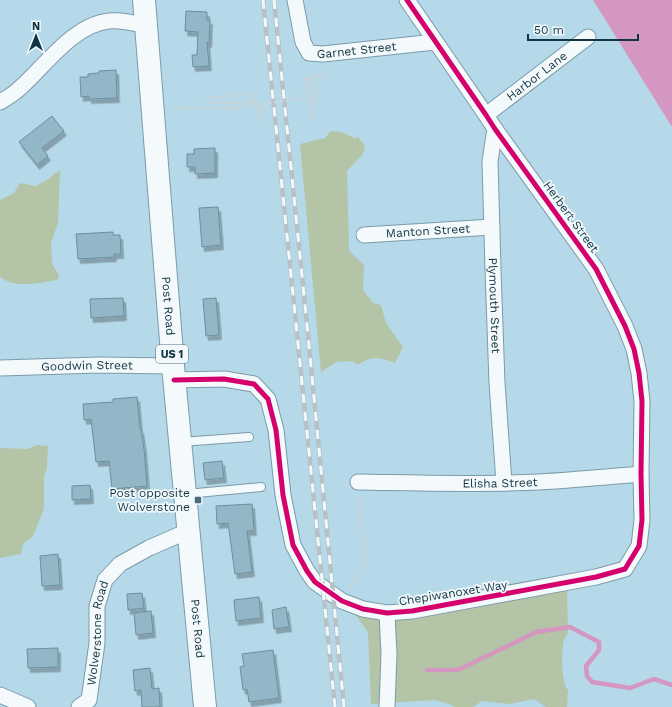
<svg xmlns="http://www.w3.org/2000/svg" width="672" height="707" viewBox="0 0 672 707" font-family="'Work Sans',sans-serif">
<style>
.green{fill:#b4c4a6}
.water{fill:#d497c2}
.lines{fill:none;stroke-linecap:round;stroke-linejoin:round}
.stream{stroke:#d497c2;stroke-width:4.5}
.building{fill:#93b7c6;stroke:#6b8f9d;filter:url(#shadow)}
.lane-casing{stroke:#7a9ba9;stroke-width:10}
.street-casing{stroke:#7a9ba9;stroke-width:17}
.primary-casing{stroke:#7a9ba9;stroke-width:24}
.path{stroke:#cad5da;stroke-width:2.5;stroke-dasharray:4 2;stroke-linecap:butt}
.lane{stroke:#f4f9fc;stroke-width:8}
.street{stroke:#f4f9fc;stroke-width:15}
.primary{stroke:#f4f9fc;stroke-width:22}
.rail-casing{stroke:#b7c1c6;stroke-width:4.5}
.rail{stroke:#f1f9fc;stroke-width:3;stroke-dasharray:9;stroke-linecap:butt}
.path-bridge{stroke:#cad5da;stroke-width:2.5;stroke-dasharray:4 2;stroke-linecap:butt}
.cycleway-casing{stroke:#f1f9fc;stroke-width:8}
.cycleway{stroke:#d6006c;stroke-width:5}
.poi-dot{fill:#4a6e7c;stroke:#f1f9fc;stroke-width:1.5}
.labels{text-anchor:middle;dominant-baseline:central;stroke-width:3.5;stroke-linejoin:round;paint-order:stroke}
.shield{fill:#f1f9fc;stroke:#546f7a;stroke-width:1}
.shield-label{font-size:11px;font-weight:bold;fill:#103442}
.street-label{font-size:12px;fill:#103442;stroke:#f1f9fc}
.poi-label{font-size:12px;fill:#103442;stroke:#f1f9fc;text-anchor:end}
</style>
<defs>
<filter id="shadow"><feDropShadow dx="2.5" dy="4.5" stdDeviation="0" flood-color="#0004"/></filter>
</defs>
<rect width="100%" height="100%" fill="#b6d9e9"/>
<g class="green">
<path d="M331 131 342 132 354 138 358 137 365 146 363 154 347 171 349 251 364 265 363 290 373 303 381 305 386 323 403 347 395 363C380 357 371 356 358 365L352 361 336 362 321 372 300 144 325 138Z"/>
<path d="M60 170 58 223 51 243 52 264 59 275 57 280C39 283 16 289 0 277V200L14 193 20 183 36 186 48 179Z"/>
<path d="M37 445 48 446 47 469 44 475V509L33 536 23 544 21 554 0 558V448L27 449Z"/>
<path d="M567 586 568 633 563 642 562 659 563 675 566 688 568 690 567 707H546L534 699 510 704 482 701 473 707H454L452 705 435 700 371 704 368 632 350 607 372 614Z"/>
</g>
<path class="water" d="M593 0H672V127Z"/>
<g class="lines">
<path class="stream" d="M427 670H458L536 632 570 627 599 642V650L586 666 587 676 592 682 630 688 654 679 672 685"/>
</g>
<g class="building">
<path d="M186 11 207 12V20H210L209 43 207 42 209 66 193 67 192 55H197L198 32 185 31Z"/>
<path d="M116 70 117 98 89 99V96L81 97 80 77H88V74L99 73V71Z"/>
<path d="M52 116 64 131 42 148 48 156 37 165 19 142Z"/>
<path d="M215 148V173L195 174V167H187V154H194V149Z"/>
<path d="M218 207 221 245 202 247 199 208Z"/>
<path d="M113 232V235H120L121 254H114V257L78 259 76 234Z"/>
<path d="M123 298 124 316 91 318 90 299Z"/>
<path d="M216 298 219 335 206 336 203 299Z"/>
<path d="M137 397 140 429H141L144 449 147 486 112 489 109 461 96 462 91 419 84 420 83 404 113 402V399Z"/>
<path d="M222 461 224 478 205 480 203 463Z"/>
<path d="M90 485 91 499 72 500V486Z"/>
<path d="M252 504 254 531H247L252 572 235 574 228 523 217 524 216 506Z"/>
<path d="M58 554 60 585 42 586 40 556Z"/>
<path d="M142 593 144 608 128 610 127 594Z"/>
<path d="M259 597 261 618 236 621 234 600Z"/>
<path d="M286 607 289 627 274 629 272 610Z"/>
<path d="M151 611 153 633 136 635 134 613Z"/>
<path d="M58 648V667L28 668 27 649Z"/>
<path d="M273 650 279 698 249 702 247 689 243 690 240 667 244 666 242 654Z"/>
<path d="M150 668 152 689 159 688 160 707H142L141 690 135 691 133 670Z"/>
</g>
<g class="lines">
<g class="lane-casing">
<g id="lane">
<path d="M181 442 249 437"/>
<path d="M186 494 261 487"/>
</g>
</g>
<g class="street-casing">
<g id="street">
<path id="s1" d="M295 0 303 42 309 53 323 54 435 42"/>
<path d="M0 102C7 98 14 94 20 88 45 66 74 24 109 21 122 20 134 23 146 26"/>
<path id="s2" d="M486 115 588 37"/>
<path id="s3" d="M495 129 490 161 493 270 497 383 504 483"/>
<path id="s4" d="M364 235 492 227"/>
<path id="s5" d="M0 368 99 365 173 366"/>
<path d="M174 380 224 379 254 384 268 399 276 430 283 495 293 545 307 571 315 582 342 601 363 609 387 613 412 611 596 577 625 569 639 546 642 520 641 474 642 401 639 373 634 349 625 326 596 269 495 129 486 115 407 0"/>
<path id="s6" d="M358 482C418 483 478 485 538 482 572 480 606 477 641 474"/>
<path d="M387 613 389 654 387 707"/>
<path d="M0 695 28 707"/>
<path id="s7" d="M79 707 89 700 97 643V606L105 580 120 564 149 548 188 531"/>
</g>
</g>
<g class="primary-casing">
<g id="primary">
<path id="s8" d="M144 0 173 366 205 707"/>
</g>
</g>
<g class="path">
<path d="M304 98 305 78H309L311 119H316L314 76H323V68"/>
<path d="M256 102H257V117L260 121 263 117 262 104"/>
<path d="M170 108 253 107 254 94 209 98 207 101 209 103 253 102"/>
<path d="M349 588 367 559 361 522 359 497"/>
</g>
<use href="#lane" class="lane"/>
<use href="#street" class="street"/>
<use href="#primary" class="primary"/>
<g class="rail-casing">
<g id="rail">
<path d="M263 0 335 707"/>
<path d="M274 0 307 325 344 707"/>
</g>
</g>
<use href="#rail" class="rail"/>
<g class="path-bridge">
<path d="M253 102H256"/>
<path d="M262 104 304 98"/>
</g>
<g class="cycleway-casing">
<path id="cycleway" d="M174 380 224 379 254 384 268 399 276 430 283 495 293 545 307 571 315 582 342 601 363 609 387 613 412 611 596 577 625 569 639 546 642 520 641 474 642 401 639 373 634 349 625 326 596 269 495 129 486 115 407 0"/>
</g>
<use href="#cycleway" class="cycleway"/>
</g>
<rect class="poi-dot" x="194" y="496" width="8" height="8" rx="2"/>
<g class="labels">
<rect class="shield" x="156" y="345" width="32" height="18" rx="3"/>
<g class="shield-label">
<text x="172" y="354">US 1</text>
</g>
<g class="street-label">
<text stroke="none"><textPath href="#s1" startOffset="103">Garnet Street</textPath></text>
<text stroke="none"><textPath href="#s2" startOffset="64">Harbor Lane</textPath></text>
<text transform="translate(571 217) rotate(54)">Herbert Street</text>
<text stroke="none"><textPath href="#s4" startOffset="64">Manton Street</textPath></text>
<text stroke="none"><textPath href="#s8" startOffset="307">Post Road</textPath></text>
<text stroke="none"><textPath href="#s3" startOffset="177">Plymouth Street</textPath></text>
<text stroke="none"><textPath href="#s5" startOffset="87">Goodwin Street</textPath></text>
<text stroke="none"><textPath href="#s6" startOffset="142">Elisha Street</textPath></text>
<text transform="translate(453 593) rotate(-9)">Chepiwanoxet Way</text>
<text stroke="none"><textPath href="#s8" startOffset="631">Post Road</textPath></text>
<text stroke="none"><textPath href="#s7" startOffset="80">Wolverstone Road</textPath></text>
</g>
<g class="poi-label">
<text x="190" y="493">Post opposite<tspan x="190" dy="14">Wolverstone</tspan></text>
</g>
</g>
<g transform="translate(36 36)" stroke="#f1f9fc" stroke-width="3" paint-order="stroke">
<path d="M0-3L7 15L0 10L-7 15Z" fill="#103442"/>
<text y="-6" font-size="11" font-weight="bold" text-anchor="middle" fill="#103442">N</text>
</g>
<path d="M528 34v6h110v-6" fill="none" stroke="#103442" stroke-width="2"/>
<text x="534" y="34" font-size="12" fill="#103442" stroke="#f1f9fc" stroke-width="3" paint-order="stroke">50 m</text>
</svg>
